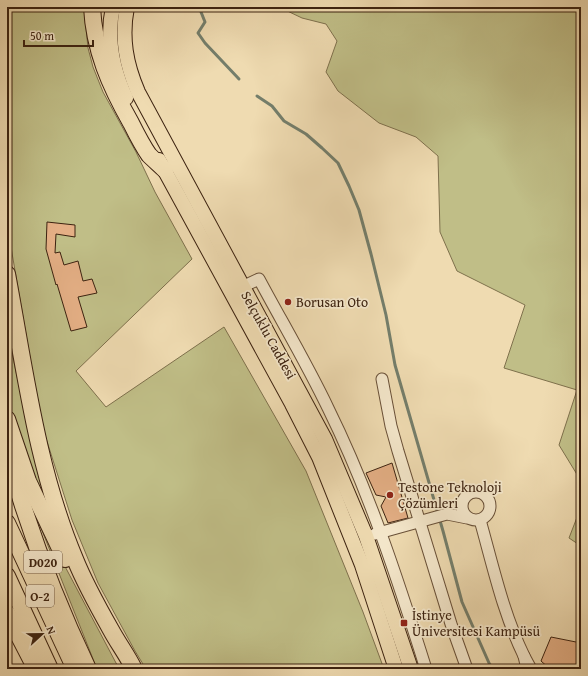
<svg xmlns="http://www.w3.org/2000/svg" width="588" height="676" viewBox="0 0 588 676" font-family="'Gentium Book Plus',serif">
<style>
.green{fill:#c0be87;stroke:#7e704c}
.lines{fill:none;stroke-linecap:round;stroke-linejoin:round}
.stream{stroke:#747e6b;stroke-width:3}
.building{fill:#e4af85;stroke:#3c2210}
.minor-casing{stroke:#695038;stroke-width:13}
.major-casing{stroke:#3c2210;stroke-width:16}
.highway-casing{stroke:#3c2210;stroke-width:18}
.minor{stroke:#f5e8cc;stroke-width:11}
.major{stroke:#efdbb1;stroke-width:14}
.highway{stroke:#efdbb1;stroke-width:16}
.poi-dot{fill:#8f2418;stroke:#f5e8cc;stroke-width:1.5}
.labels{text-anchor:middle;dominant-baseline:central;stroke-width:3.5;stroke-linejoin:round;paint-order:stroke}
.shield{fill:#f5e8cc;stroke:#745d48;stroke-width:1}
.shield-label{font-size:13px;font-weight:bold;fill:#3c2210}
.poi-label{font-size:14px;fill:#3c2210;stroke:#f5e8cc;text-anchor:start}
.street-label{font-size:14px;fill:#3c2210;stroke:#f5e8cc}
</style>
<rect width="100%" height="100%" fill="#efdbb1"/>
<filter id="stains"><feTurbulence type="fractalNoise" baseFrequency=".005" numOctaves="4"/><feColorMatrix values="0 0 0 0 .2 0 0 0 0 .09 0 0 0 0 .02 0 0 0 .5 -.17"/></filter>
<radialGradient id="worn" r=".72"><stop offset=".6" stop-color="#630" stop-opacity="0"/><stop offset="1" stop-color="#630" stop-opacity=".3"/></radialGradient>
<g class="green">
<path d="M7 7H84L88 48 93 67 103 92 136 152 155 192 192 259 76 371 106 407 224 327 306 471 363 612 384 669H146L135 651 98 583 72 520 44 432 33 375 7 224Z"/>
<path d="M279 7H581V481L559 445 577 390 504 368 525 305 457 271 440 232 438 156 416 137 379 123 338 91 326 72 337 41 326 24 302 18Z"/>
<path d="M7 330 37 469 48 504 44 505 12 421 7 404Z"/>
<path d="M581 507V546L569 538Z"/>
<path d="M41 521 116 663 120 669H97L39 523Z"/>
</g>
<g class="lines">
<g class="stream">
<path d="M199 7 205 22 198 33 205 43 239 79"/>
<path d="M257 96 272 106 284 121 306 134 322 148 338 163 349 186 359 210 371 254 386 315 395 365 443 531 462 602 489 663 493 669"/>
</g>
</g>
<g class="building">
<path d="M47 222 75 225V237L56 234 55 253 60 252 64 265 78 261 83 281 92 279 97 293 78 297 87 327 71 331 57 284 56 285 46 249Z"/>
<path d="M392 463 408 518 388 523 381 506 386 497 376 495 366 473Z"/>
<path d="M551 637 581 643V669H550L541 661Z"/>
</g>
<g class="lines">
<g class="minor-casing">
<g id="minor">
<path d="M242 287 259 279C282 322 307 364 328 408 369 491 398 580 426 669"/>
<path d="M382 379 391 426 398 451 451 624 467 669"/>
<circle cx="476" cy="506" r="14"/>
<path d="M480 520C493 566 503 613 524 656"/>
<path d="M375 534 447 514 467 518"/>
<path d="M527 669 524 656 531 669"/>
</g>
</g>
<g class="major-casing">
<g id="major">
<path d="M113 7C106 38 113 70 126 98"/>
<path d="M127 7C121 38 126 64 138 92L325 439 366 536 411 669"/>
<path d="M159 160 292 404 319 457 362 565 396 669"/>
</g>
</g>
<g class="highway-casing">
<g id="highway">
<path d="M92 7C94 50 110 86 131 123 136 133 142 145 149 155 154 160 160 165 165 170"/>
<path d="M7 274C25 370 37 469 75 559 85 584 98 607 111 630 118 643 127 655 134 669"/>
<path d="M7 419 28 481 65 559"/>
<path d="M7 452C27 526 55 599 88 669"/>
<path d="M7 523 75 669"/>
<path d="M7 576 50 669"/>
<path d="M7 613 36 669"/>
</g>
</g>
<use href="#minor" class="minor"/>
<use href="#major" class="major"/>
<use href="#highway" class="highway"/>
</g>
<g class="poi-dot">
<circle cx="288" cy="302" r="4"/>
<circle cx="390" cy="495" r="4"/>
<rect x="400" y="619" width="8" height="8" rx="2"/>
</g>
<g class="labels">
<g class="shield">
<rect x="24" y="551" width="38" height="22" rx="3"/>
<rect x="26" y="585" width="28" height="22" rx="3"/>
</g>
<g class="shield-label">
<text x="43" y="562">D020</text>
<text x="40" y="596">O-2</text>
</g>
<g class="poi-label">
<text x="296" y="302">Borusan Oto</text>
<text x="398" y="487">Testone Teknoloji<tspan x="398" dy="16">Çözümleri</tspan></text>
<text x="412" y="615">İstinye<tspan x="412" dy="16">Üniversitesi Kampüsü</tspan></text>
</g>
<g class="street-label">
<text transform="translate(269 335) rotate(61)">Selçuklu Caddesi</text>
</g>
</g>
<rect width="588" height="676" fill="none" stroke="#efdbb1" stroke-width="24"/>
<rect x="8" y="8" width="572" height="660" fill="none" stroke="#3c2210" stroke-width="2"/>
<rect x="12" y="12" width="564" height="652" fill="none" stroke="#3c2210"/>
<g transform="translate(42 634) rotate(68)" stroke="#f5e8cc" stroke-width="3" paint-order="stroke">
<path d="M0-3L7 15L0 10L-7 15Z" fill="#3c2210"/>
<text y="-6" font-size="11" font-weight="bold" text-anchor="middle" fill="#3c2210">N</text>
</g>
<path d="M24 40v6h69v-6" fill="none" stroke="#3c2210" stroke-width="2"/>
<text x="30" y="40" font-size="12" fill="#3c2210" stroke="#f5e8cc" stroke-width="3" paint-order="stroke">50 m</text>
<rect width="100%" height="100%" filter="url(#stains)"/>
<rect width="100%" height="100%" fill="url(#worn)"/>
</svg>
